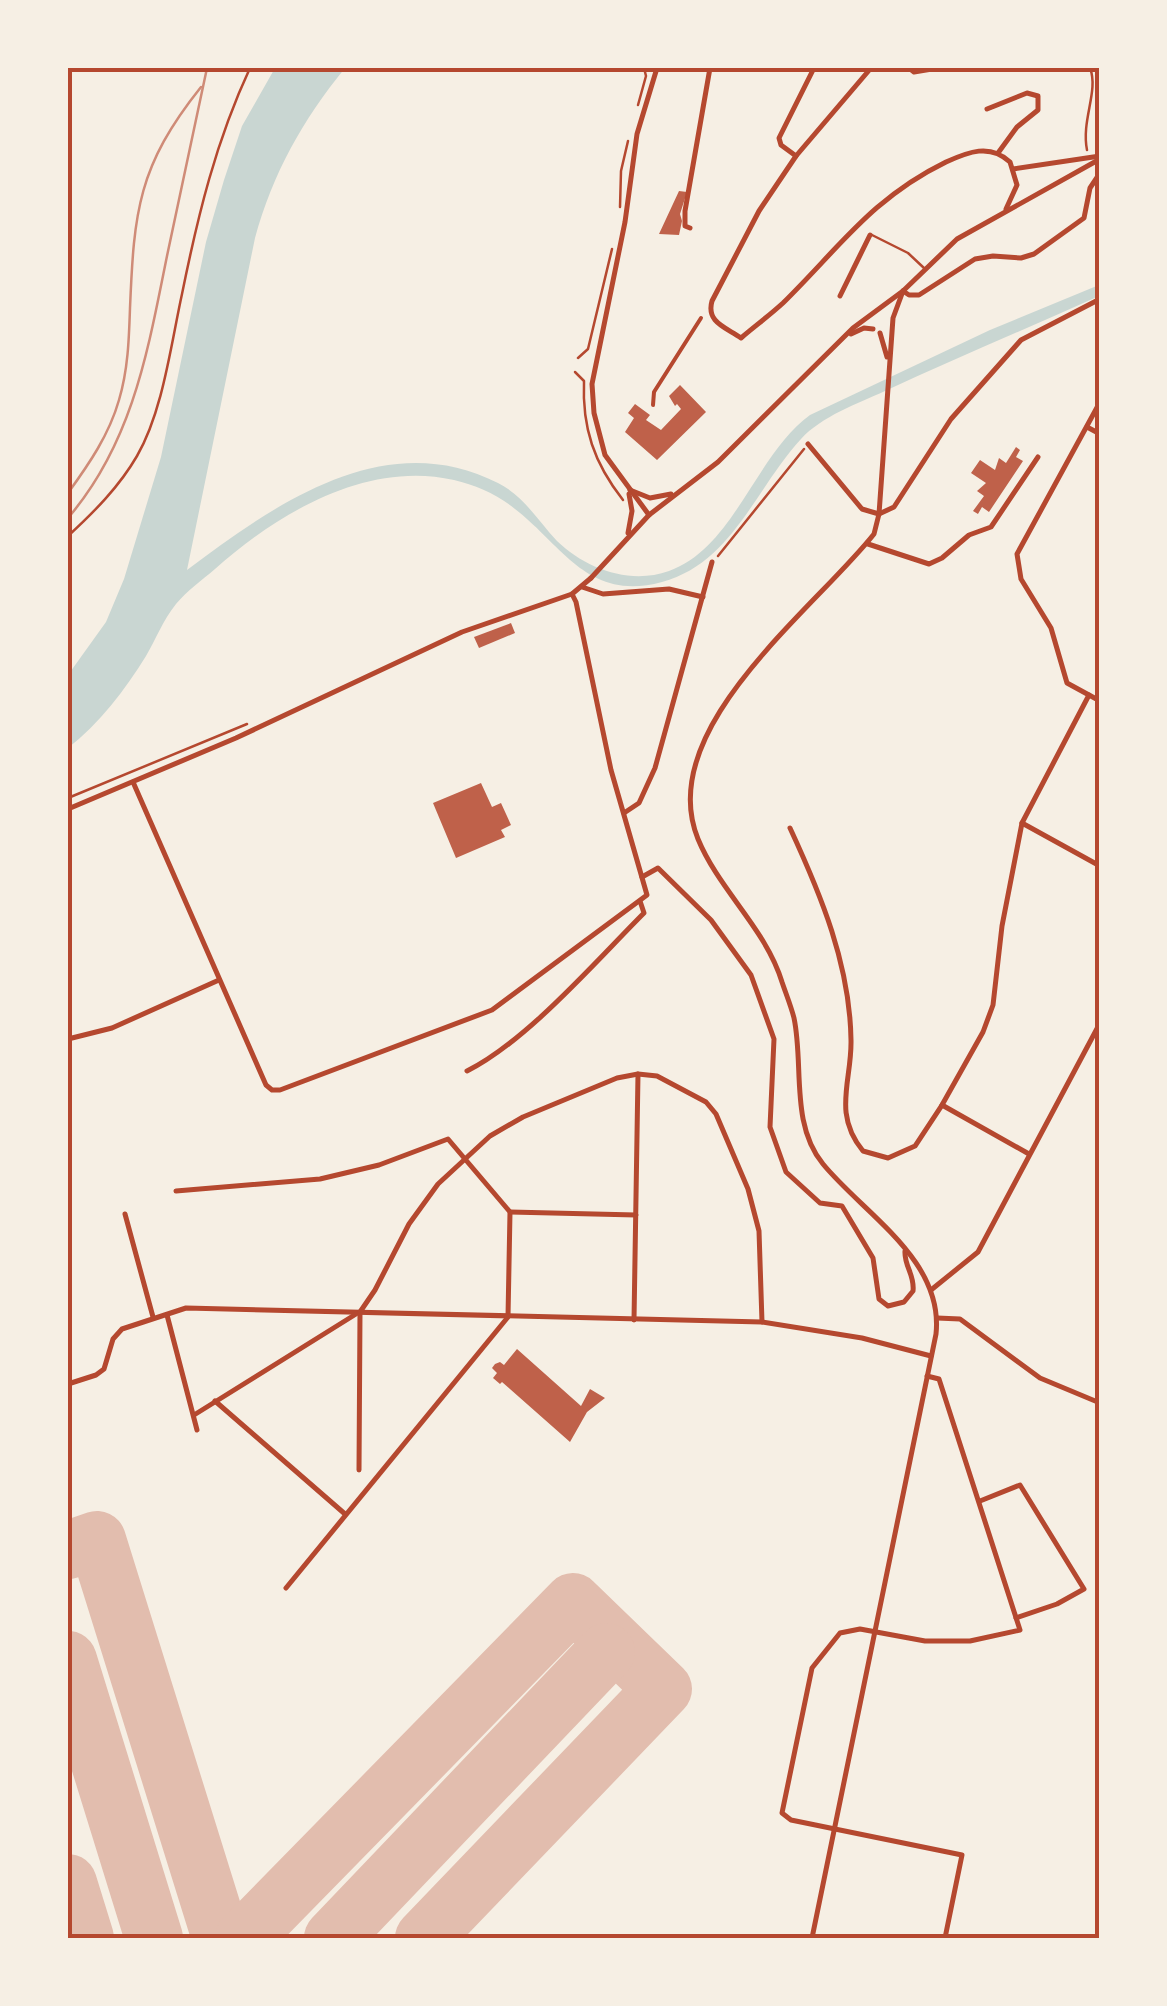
<svg xmlns="http://www.w3.org/2000/svg" width="1167" height="2006" viewBox="0 0 1167 2006" font-family="Inter,sans-serif">
<style>
.water{fill:#c9d6d2}
.lines{fill:none;stroke-linecap:round;stroke-linejoin:round}
.runway{stroke:#e2bdae;stroke-width:58}
.building{fill:#bf614a}
.path{stroke:#b5482f;stroke-width:2.5}
.service{stroke:#b5482f;stroke-width:2.5}
.pedestrian{stroke:#b5482f;stroke-width:4}
.minor{stroke:#b5482f;stroke-width:5}
.tertiary{stroke:#b5482f;stroke-width:5}
.rail{stroke:#cf8b77;stroke-width:2.5}
.neatline{fill:none;stroke:#b5482f;stroke-width:4}
</style>
<rect width="100%" height="100%" fill="#f6efe4"/>
<path class="water" d="M275 68H345C302 121 273 173 255 238L187 570C274 505 384 425 498 483 524 496 538 521 557 541 586 569 630 585 669 571 735 547 755 455 810 415L990 330 1099 285V296C1028 328 956 358 885 391 857 404 822 416 801 439 755 489 732 563 662 582 588 602 563 546 515 509 498 495 476 485 454 480 367 460 278 513 215 569 202 580 187 591 176 604 163 620 156 639 146 656 125 690 99 724 68 748V675L106 622 124 579 161 457 206 242 224 180 242 126Z"/>
<g class="lines">
<g class="runway">
<path d="M68 1550 97 1540 221 1938"/>
<path d="M68 1660 154 1938"/>
<path d="M68 1883 85 1938"/>
<path d="M244 1938 573 1602 663 1689 424 1938"/>
<path d="M333 1938 606 1652"/>
</g>
</g>
<g class="building">
<path d="M679 191 687 192 680 214 682 221 679 235 659 234Z"/>
<path d="M680 385 706 412 657 460 625 432 634 418 628 413 635 404 650 415 646 420 661 430 681 409 677 404 675 406 669 396Z"/>
<path d="M1016 447 1020 450 1016 457 1023 461 989 512 982 507 978 514 973 511 984 496 977 491 986 483 971 473 980 460 995 470 999 458 1006 463Z"/>
<path d="M511 623 515 633 479 648 474 637Z"/>
<path d="M481 783 492 807 501 803 511 825 501 830 505 837 456 858 433 803Z"/>
<path d="M517 1349 581 1406 590 1389 605 1398 587 1412 570 1442 502 1382 500 1384 493 1378 497 1373 492 1368 495 1364 500 1362 504 1365Z"/>
</g>
<g class="lines">
<g class="path">
<path d="M638 105 646 76 644 68"/>
<path d="M1087 150C1081 120 1099 91 1090 68"/>
<path d="M620 207 621 171 628 141"/>
<path d="M578 358 588 349 612 249"/>
<path d="M575 372 584 381C582 428 594 463 623 500"/>
<path d="M68 536C94 512 119 487 137 456 163 411 171 344 182 294 198 215 216 141 250 68"/>
<path d="M718 556 804 449"/>
<path d="M68 798 247 724"/>
</g>
<path class="service" d="M872 235 908 253 924 268"/>
<path class="pedestrian" d="M653 405 654 392 701 318"/>
<g class="minor">
<path d="M871 68 796 156 759 211 712 301C706 322 725 327 741 338 755 326 770 315 783 303 839 248 872 198 946 162 968 152 990 143 1010 162L1017 185 1006 209"/>
<path d="M909 68 914 72 938 68"/>
<path d="M987 109 1027 93 1038 96V110L1017 127 998 153"/>
<path d="M796 156 781 145 779 138 814 68"/>
<path d="M1013 169 1100 156"/>
<path d="M690 228 685 226V211L710 68"/>
<path d="M903 291 909 295H919L975 259 993 256 1021 258 1034 254 1084 218 1090 188 1100 173"/>
<path d="M840 296 870 235"/>
<path d="M880 333 887 357"/>
<path d="M851 334 864 328 873 329"/>
<path d="M1100 402 1017 554 1021 579 1051 628 1067 683 1100 701"/>
<path d="M1087 427 1100 434"/>
<path d="M808 444 862 509 879 514"/>
<path d="M630 490 650 498 671 494"/>
<path d="M879 514 894 507 951 419 1021 340 1100 299"/>
<path d="M649 515 605 455 594 413 592 384 625 222 637 134 657 68"/>
<path d="M628 533 632 511 629 494"/>
<path d="M868 544 929 564 942 558 969 535 991 527 1038 457"/>
<path d="M591 578 649 515 718 462 853 328 903 291 957 239 1100 159"/>
<path d="M582 587 603 594 669 589 703 597"/>
<path d="M133 782 266 1085 272 1090H280L492 1010 647 895 611 770 576 602 572 594"/>
<path d="M624 813 639 803 655 768 712 562"/>
<path d="M1022 823 1100 866"/>
<path d="M790 828C821 895 850 965 851 1040 852 1081 832 1113 863 1151L888 1158 915 1146 942 1105 983 1032 993 1005 1002 926 1022 823 1089 695"/>
<path d="M642 877 658 868 711 920 751 975 774 1039 770 1127 786 1172 820 1203 842 1206 873 1258 879 1299 888 1306 904 1302 913 1291C915 1275 904 1266 905 1251"/>
<path d="M68 1039 112 1028 219 980"/>
<path d="M467 1071C527 1041 595 962 644 913L640 901"/>
<path d="M942 1105 1029 1154"/>
<path d="M176 1191 320 1179 379 1165 448 1139 510 1212 508 1317 286 1588"/>
<path d="M510 1212 636 1215"/>
<path d="M125 1214 153 1317"/>
<path d="M931 1290 978 1252 1100 1023"/>
<path d="M167 1315 197 1430"/>
<path d="M937 1318 960 1319 1040 1378 1100 1403"/>
<path d="M634 1320 638 1074"/>
<path d="M927 1376 939 1379 1020 1630 970 1641H925L860 1629 840 1633 812 1668 782 1813 791 1820 962 1855 945 1938"/>
<path d="M68 1384 96 1375 104 1369 113 1339 122 1329 186 1308 762 1322 862 1338 931 1356"/>
<path d="M215 1401 345 1514"/>
<path d="M194 1415 356 1314"/>
<path d="M359 1470 360 1312 375 1290 409 1224 438 1184 490 1136 523 1117 617 1078 638 1074 657 1076 706 1102 716 1114 748 1189 759 1231 762 1322"/>
<path d="M980 1501 1020 1485 1084 1589 1057 1604 1016 1618"/>
<path d="M812 1938 936 1334C944 1260 864 1214 823 1164 790 1124 804 1065 794 1018 791 1006 786 994 782 982 766 929 719 890 698 839 653 729 815 609 874 534L879 514 893 318 903 291"/>
</g>
<path class="tertiary" d="M68 809 236 738 462 632 572 594 591 578"/>
<g class="rail">
<path d="M68 493C89 464 109 435 119 400 128 370 129 339 130 308 134 211 138 166 201 87"/>
<path d="M68 518C133 442 148 350 167 256 181 193 194 130 207 68"/>
</g>
</g>
<rect width="1167" height="2006" fill="none" stroke="#f6efe4" stroke-width="140"/>
<rect x="70" y="70" width="1027" height="1866" class="neatline"/>
</svg>
